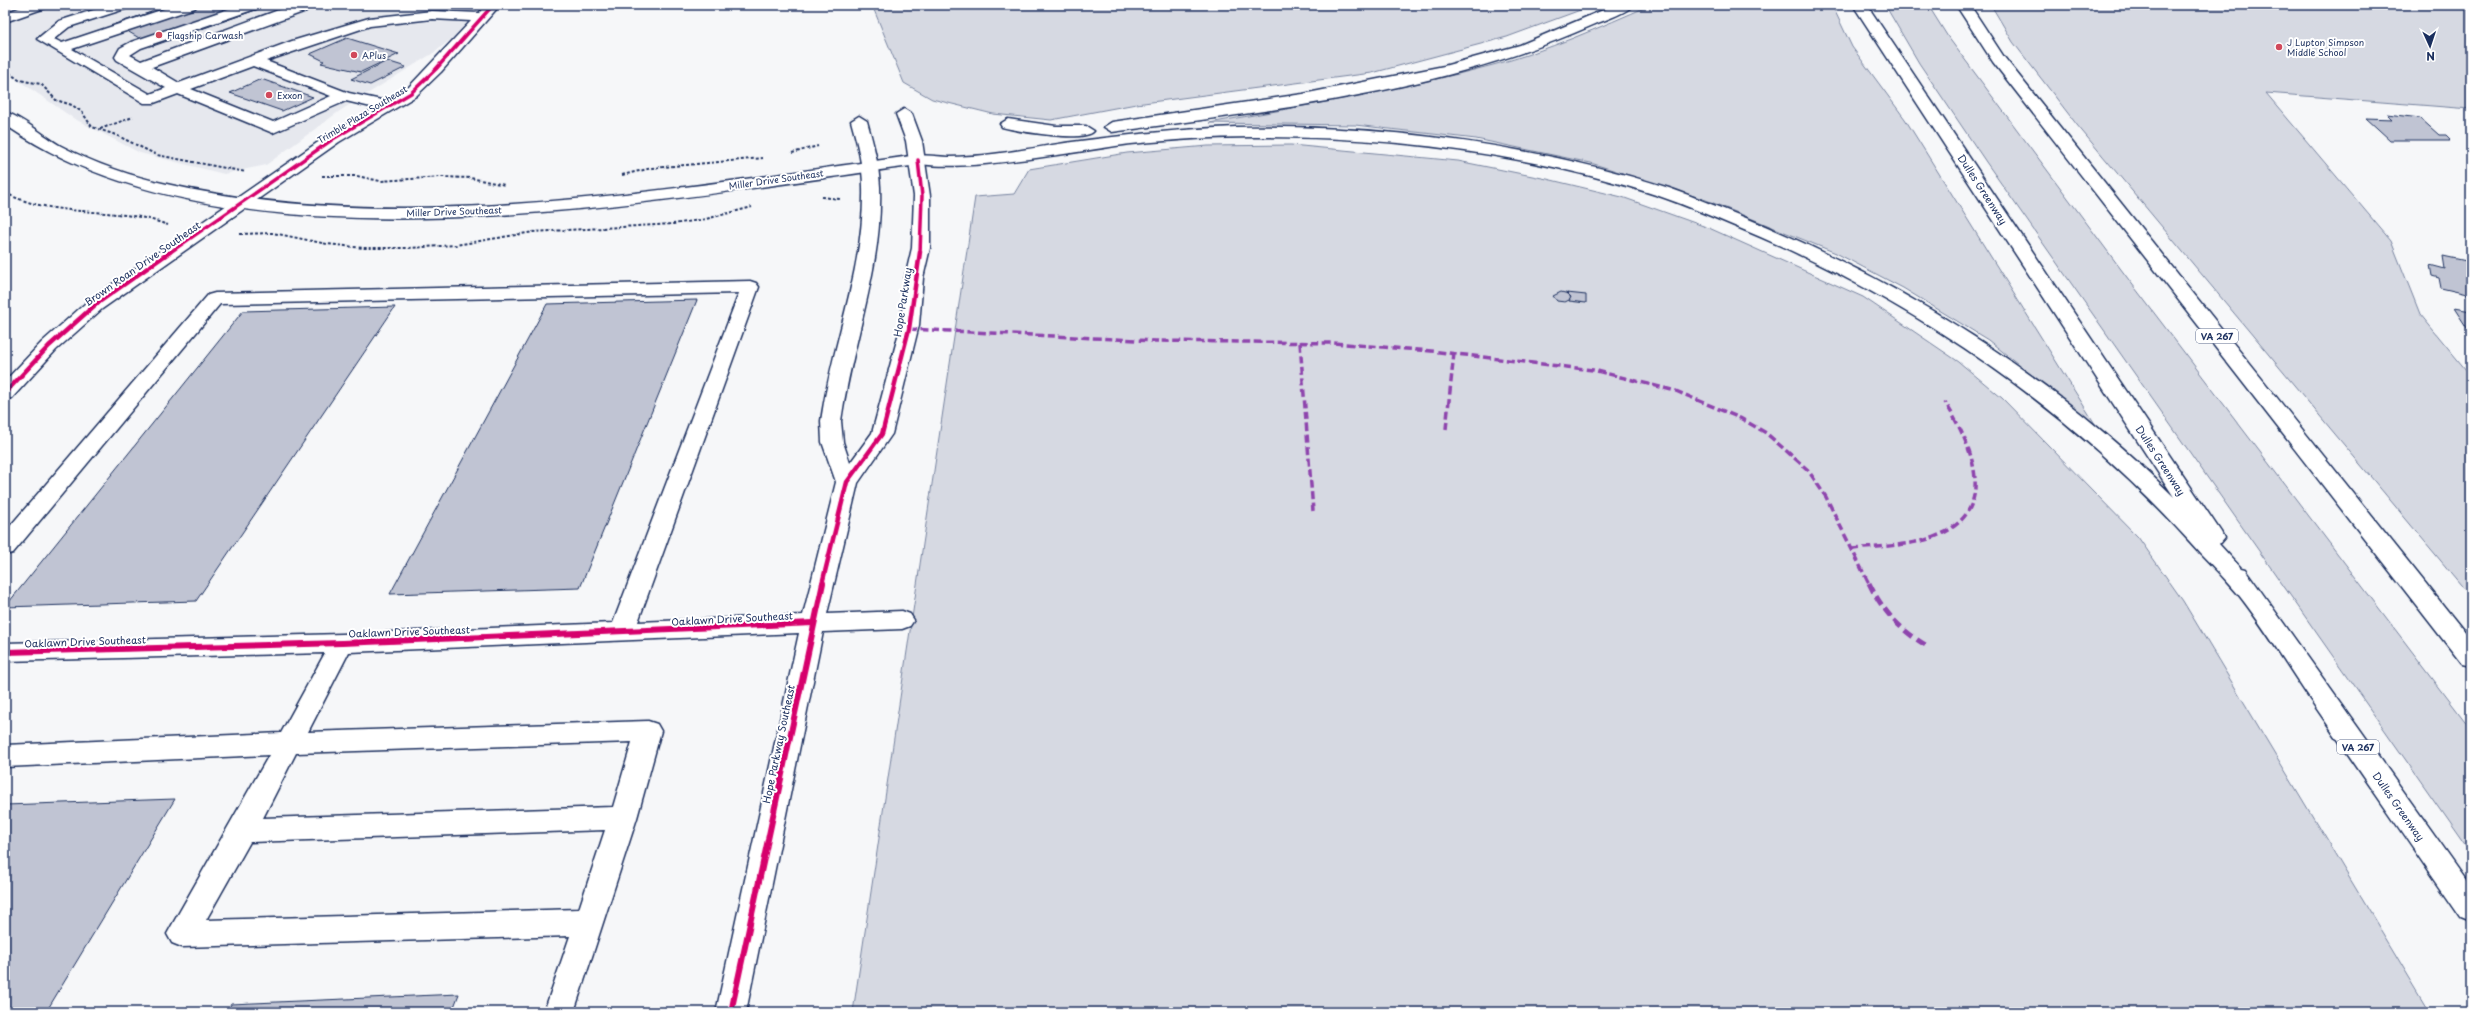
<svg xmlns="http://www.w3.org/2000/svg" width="2476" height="1017" viewBox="0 0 2476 1017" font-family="'Playpen Sans',sans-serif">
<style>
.built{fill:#e6e8ee}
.green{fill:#d6d9e2;stroke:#7884a0}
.building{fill:#c0c4d3;stroke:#1b2f5e}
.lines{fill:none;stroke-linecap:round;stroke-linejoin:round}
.minor-casing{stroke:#1b2f5e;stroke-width:3}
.major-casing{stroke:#1b2f5e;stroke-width:3}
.highway-casing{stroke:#1b2f5e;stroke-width:3}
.path{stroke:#1b2f5e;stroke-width:2;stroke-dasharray:3 2;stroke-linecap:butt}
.minor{fill:#fff;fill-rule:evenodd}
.major{fill:#fff;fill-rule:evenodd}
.highway{fill:#fff;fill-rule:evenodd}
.quiet-far1{stroke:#8e44ad;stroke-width:3.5;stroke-dasharray:8 3.5;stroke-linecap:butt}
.quiet{stroke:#8e44ad;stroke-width:5;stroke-dasharray:10 5;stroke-linecap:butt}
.cycleway-far2-casing{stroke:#fff;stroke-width:5.5}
.cycleway-far1-casing{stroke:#fff;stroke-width:7}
.cycleway-casing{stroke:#fff;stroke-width:8}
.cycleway-far2{stroke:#d6006c;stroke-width:3.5}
.cycleway-far1{stroke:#d6006c;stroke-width:4.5}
.cycleway{stroke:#d6006c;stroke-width:6}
.poi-dot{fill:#d1495b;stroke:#fff;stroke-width:1.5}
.labels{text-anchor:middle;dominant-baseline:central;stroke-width:4;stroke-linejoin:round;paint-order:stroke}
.far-poi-label{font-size:9px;fill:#1b2f5e;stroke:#fff;text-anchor:start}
.far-street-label{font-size:9px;fill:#1b2f5e;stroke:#fff}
.shield{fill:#fff;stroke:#5f6d8e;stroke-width:1}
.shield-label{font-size:9px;font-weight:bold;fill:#1b2f5e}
.street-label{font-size:10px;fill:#1b2f5e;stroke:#fff}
</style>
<rect width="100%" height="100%" fill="#f6f7f9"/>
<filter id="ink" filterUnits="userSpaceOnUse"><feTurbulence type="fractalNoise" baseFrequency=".025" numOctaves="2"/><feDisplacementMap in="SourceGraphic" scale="8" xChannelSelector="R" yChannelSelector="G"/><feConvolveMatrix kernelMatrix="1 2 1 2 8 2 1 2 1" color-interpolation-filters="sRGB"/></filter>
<g filter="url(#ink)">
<path class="built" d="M53 5H481L456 35 435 52 341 110 266 165 224 174 140 153 73 118 5 71V23Z"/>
<g class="green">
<path d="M872 5H1594L1507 37 1372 73 1136 104 1051 120 993 114 932 99 904 83Z"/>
<path d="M1651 5H1832L1852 47 1905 119 2097 427 1988 340 1903 288 1836 253 1706 200 1591 163 1476 139 1355 125 1209 123C1304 106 1400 90 1493 65 1547 51 1600 27 1651 5Z"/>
<path d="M1885 5H1928L1948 37 2129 280 2471 729V853L1986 162 1919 63Z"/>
<path d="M1991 5H2471V109L2266 93 2391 241 2420 314 2471 376V597L2077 125 2013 42Z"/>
<path d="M1291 145 1458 161 1547 179 1622 197 1709 228 1863 297 1959 362 2002 398 2138 537 2183 601 2430 1012H853L975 197 1014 194 1029 169 1127 153 1208 146Z"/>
</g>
<g class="building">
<path d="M173 5H270L153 46 115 24Z"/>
<path d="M347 38 399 54 361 72 321 63 324 61 310 54Z"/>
<path d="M387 61 406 67 370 85 351 79Z"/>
<path d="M261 79 313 97 282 111 230 93Z"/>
<path d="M2387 114 2420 118 2439 135H2446L2451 140H2390L2366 118 2392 119Z"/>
<path d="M2443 256 2471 262V295L2441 288 2439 278 2432 276 2430 265 2445 269Z"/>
<path d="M1561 292 1569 294 1571 299 1565 302 1557 301 1553 296Z"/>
<path d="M1567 293 1586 295V303L1569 301 1571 297Z"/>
<path d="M697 300 580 588 390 594 547 304Z"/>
<path d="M395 307 196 601 5 607 243 311Z"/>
<path d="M2454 308 2471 311V334Z"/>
<path d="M175 799 46 1012H5V805Z"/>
<path d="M459 994 452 1012H227L231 1004Z"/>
</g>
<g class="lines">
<g class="minor-casing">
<g id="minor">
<path d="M109 5H130L128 8 69 27 54 39 62 43 176 5H197L195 8 72 49 150 94 166 88 117 60 115 57 120 48 131 42 240 5H260L258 8 141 48 130 55 141 61 292 5H306L308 8 306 11 152 67 179 83 292 41 369 18 432 11 479 13 486 5H500L441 72 416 96 339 142 102 309 56 350 12 398 5 399V381L42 342 88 301 327 136 375 108 346 101 273 133 178 94 154 103H144L37 39 59 21ZM432 19 471 21 406 90 386 101 349 93 266 61 370 26ZM253 66 331 96 273 122 191 89Z"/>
<path d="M904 109 912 114 922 141 930 196V248L923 278 919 325 892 434 858 483 827 614 902 611 910 614 914 620 910 626 902 629 823 632 746 1012H716L799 633 349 652 308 732 648 721 657 724 661 731 637 818 574 1012H544L570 936 182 947 172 943 167 934 172 925 269 755 5 767V745L281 733 325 653 5 661V643L342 634 613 623 739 293 220 304 13 553 5 555V532L208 295 215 293 750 281 756 283 759 287 638 622 803 615 836 482 822 442 821 421C832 342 865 268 863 187 863 164 857 143 851 121L859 116 867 121C873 143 879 164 880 187 883 267 852 342 841 421L843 442 850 463 872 433 901 325 905 278 912 248 914 196 906 141 896 114ZM632 742 613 807 263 818 296 753ZM605 830 579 909 206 920 250 842Z"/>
<path d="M1008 119 1056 126H1086L1094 131C1085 143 1017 131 1002 127L1000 124Z"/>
</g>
</g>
<g class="major-casing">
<g id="major">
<path d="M27 5H47L45 8 5 22V13Z"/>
<path d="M5 112C22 117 45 137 61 146 95 164 134 177 171 185 408 238 680 187 918 155L926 160 918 165C659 199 238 283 10 128L5 124Z"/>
</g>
</g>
<g class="highway-casing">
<g id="highway">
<path d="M1615 5H1633C1627 13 1602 21 1593 25 1443 92 1273 110 1112 132L1104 127 1112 122 1303 94 1444 66 1520 45Z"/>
<path d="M1853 5H1867L2221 532 2224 538 2219 544 2241 568 2245 569 2471 886V922L2461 918C2411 846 2362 774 2312 702 2288 667 2265 628 2238 594 2226 580 2213 566 2200 553 2073 410 1914 300 1737 227 1711 216 1685 205 1659 196 1530 153 1388 136 1253 137 1212 137 1172 140 1131 144 1089 149 938 178 910 160 920 152 936 157 949 157 990 157 1031 148 1072 142 1126 135 1181 129 1236 127 1380 124 1531 144 1669 188 1695 197 1720 208 1746 218 1904 283 2053 376 2174 497Z"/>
<path d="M1956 5H1970L2004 57 2471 640V666L2462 664 1993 62Z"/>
</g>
</g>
<g class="path">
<path d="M5 70 19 80 41 84 56 100 72 105 82 112 92 127 116 135 157 155 246 172"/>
<path d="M100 129 133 117"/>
<path d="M792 153 818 146"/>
<path d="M622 175 652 168 763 158"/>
<path d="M322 176H357L380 181 441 177 470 178 505 185"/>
<path d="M5 193C49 214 86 209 132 216 144 217 156 221 168 225"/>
<path d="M822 197 840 199"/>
<path d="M240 234 273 233 327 244 364 248H409L456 245 533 232 673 224 706 219 752 207"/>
</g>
<use href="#minor" class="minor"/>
<use href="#major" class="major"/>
<use href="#highway" class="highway"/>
<g class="quiet-far1">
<path d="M909 329 1156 341 1333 343 1431 351 1593 370 1676 391 1740 418 1766 433 1808 470 1826 497 1869 584"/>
<path d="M1300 343 1313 511"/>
<path d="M1446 429 1454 353"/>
<path d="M1852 549C1876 547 1901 546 1925 540 2001 518 1976 452 1945 402"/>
</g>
<path class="quiet" d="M1869 583C1883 612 1901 631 1929 647"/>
<g class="cycleway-far2-casing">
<g id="cycleway-far2">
<path d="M918 160 922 196 920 253"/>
<path d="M169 253 333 139 411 93 436 69 493 5"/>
</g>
</g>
<g class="cycleway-far1-casing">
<g id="cycleway-far1">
<path d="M5 393 49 346 95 305 170 252"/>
<path d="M822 584 847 482 882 434 909 329 920 252"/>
</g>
</g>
<g class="cycleway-casing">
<g id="cycleway">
<path d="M5 652 342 643 813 623"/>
<path d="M731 1012 823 583"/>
</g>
</g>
<use href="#cycleway-far2" class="cycleway-far2"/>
<use href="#cycleway-far1" class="cycleway-far1"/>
<use href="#cycleway" class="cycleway"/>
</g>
</g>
<g class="poi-dot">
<circle cx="159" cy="35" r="4"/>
<circle cx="2279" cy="47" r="4"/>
<circle cx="354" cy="55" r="4"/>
<circle cx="269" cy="95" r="4"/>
</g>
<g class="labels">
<g class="far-poi-label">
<text x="167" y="35">Flagship Carwash</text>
<text x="2287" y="42">J Lupton Simpson<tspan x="2287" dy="10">Middle School</tspan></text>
<text x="362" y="55">APlus</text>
<text x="277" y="95">Exxon</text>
</g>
<g class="far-street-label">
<text transform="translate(362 114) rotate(-31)">Trimble Plaza Southeast</text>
<text transform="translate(776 179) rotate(-8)">Miller Drive Southeast</text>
<text transform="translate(454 211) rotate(-2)">Miller Drive Southeast</text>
</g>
<g class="shield">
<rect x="2196" y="329" width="42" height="14" rx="3"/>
<rect x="2337" y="740" width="42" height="14" rx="3"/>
</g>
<g class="shield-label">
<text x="2217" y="336">VA 267</text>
<text x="2358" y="747">VA 267</text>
</g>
<g class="street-label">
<text transform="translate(1983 189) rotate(57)">Dulles Greenway</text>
<text transform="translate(142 263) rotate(-35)">Brown Roan Drive Southeast</text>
<text transform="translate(902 302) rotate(-81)">Hope Parkway</text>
<text transform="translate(2161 460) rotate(57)">Dulles Greenway</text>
<text transform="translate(732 618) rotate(-3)">Oaklawn Drive Southeast</text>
<text transform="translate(409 631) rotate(-2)">Oaklawn Drive Southeast</text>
<text transform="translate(85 641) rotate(-2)">Oaklawn Drive Southeast</text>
<text transform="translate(778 744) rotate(-78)">Hope Parkway Southeast</text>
<text transform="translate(2399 806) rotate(55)">Dulles Greenway</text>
</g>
</g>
<rect width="2476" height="1017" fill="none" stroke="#fff" stroke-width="20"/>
<rect x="10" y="10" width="2456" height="997" fill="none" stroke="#1b2f5e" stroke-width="1.5" filter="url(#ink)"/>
<g transform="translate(2430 46) rotate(177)" stroke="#ffffff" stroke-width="3" paint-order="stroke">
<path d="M0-3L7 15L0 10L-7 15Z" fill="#1b2f5e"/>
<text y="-6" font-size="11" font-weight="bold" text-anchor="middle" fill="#1b2f5e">N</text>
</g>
</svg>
